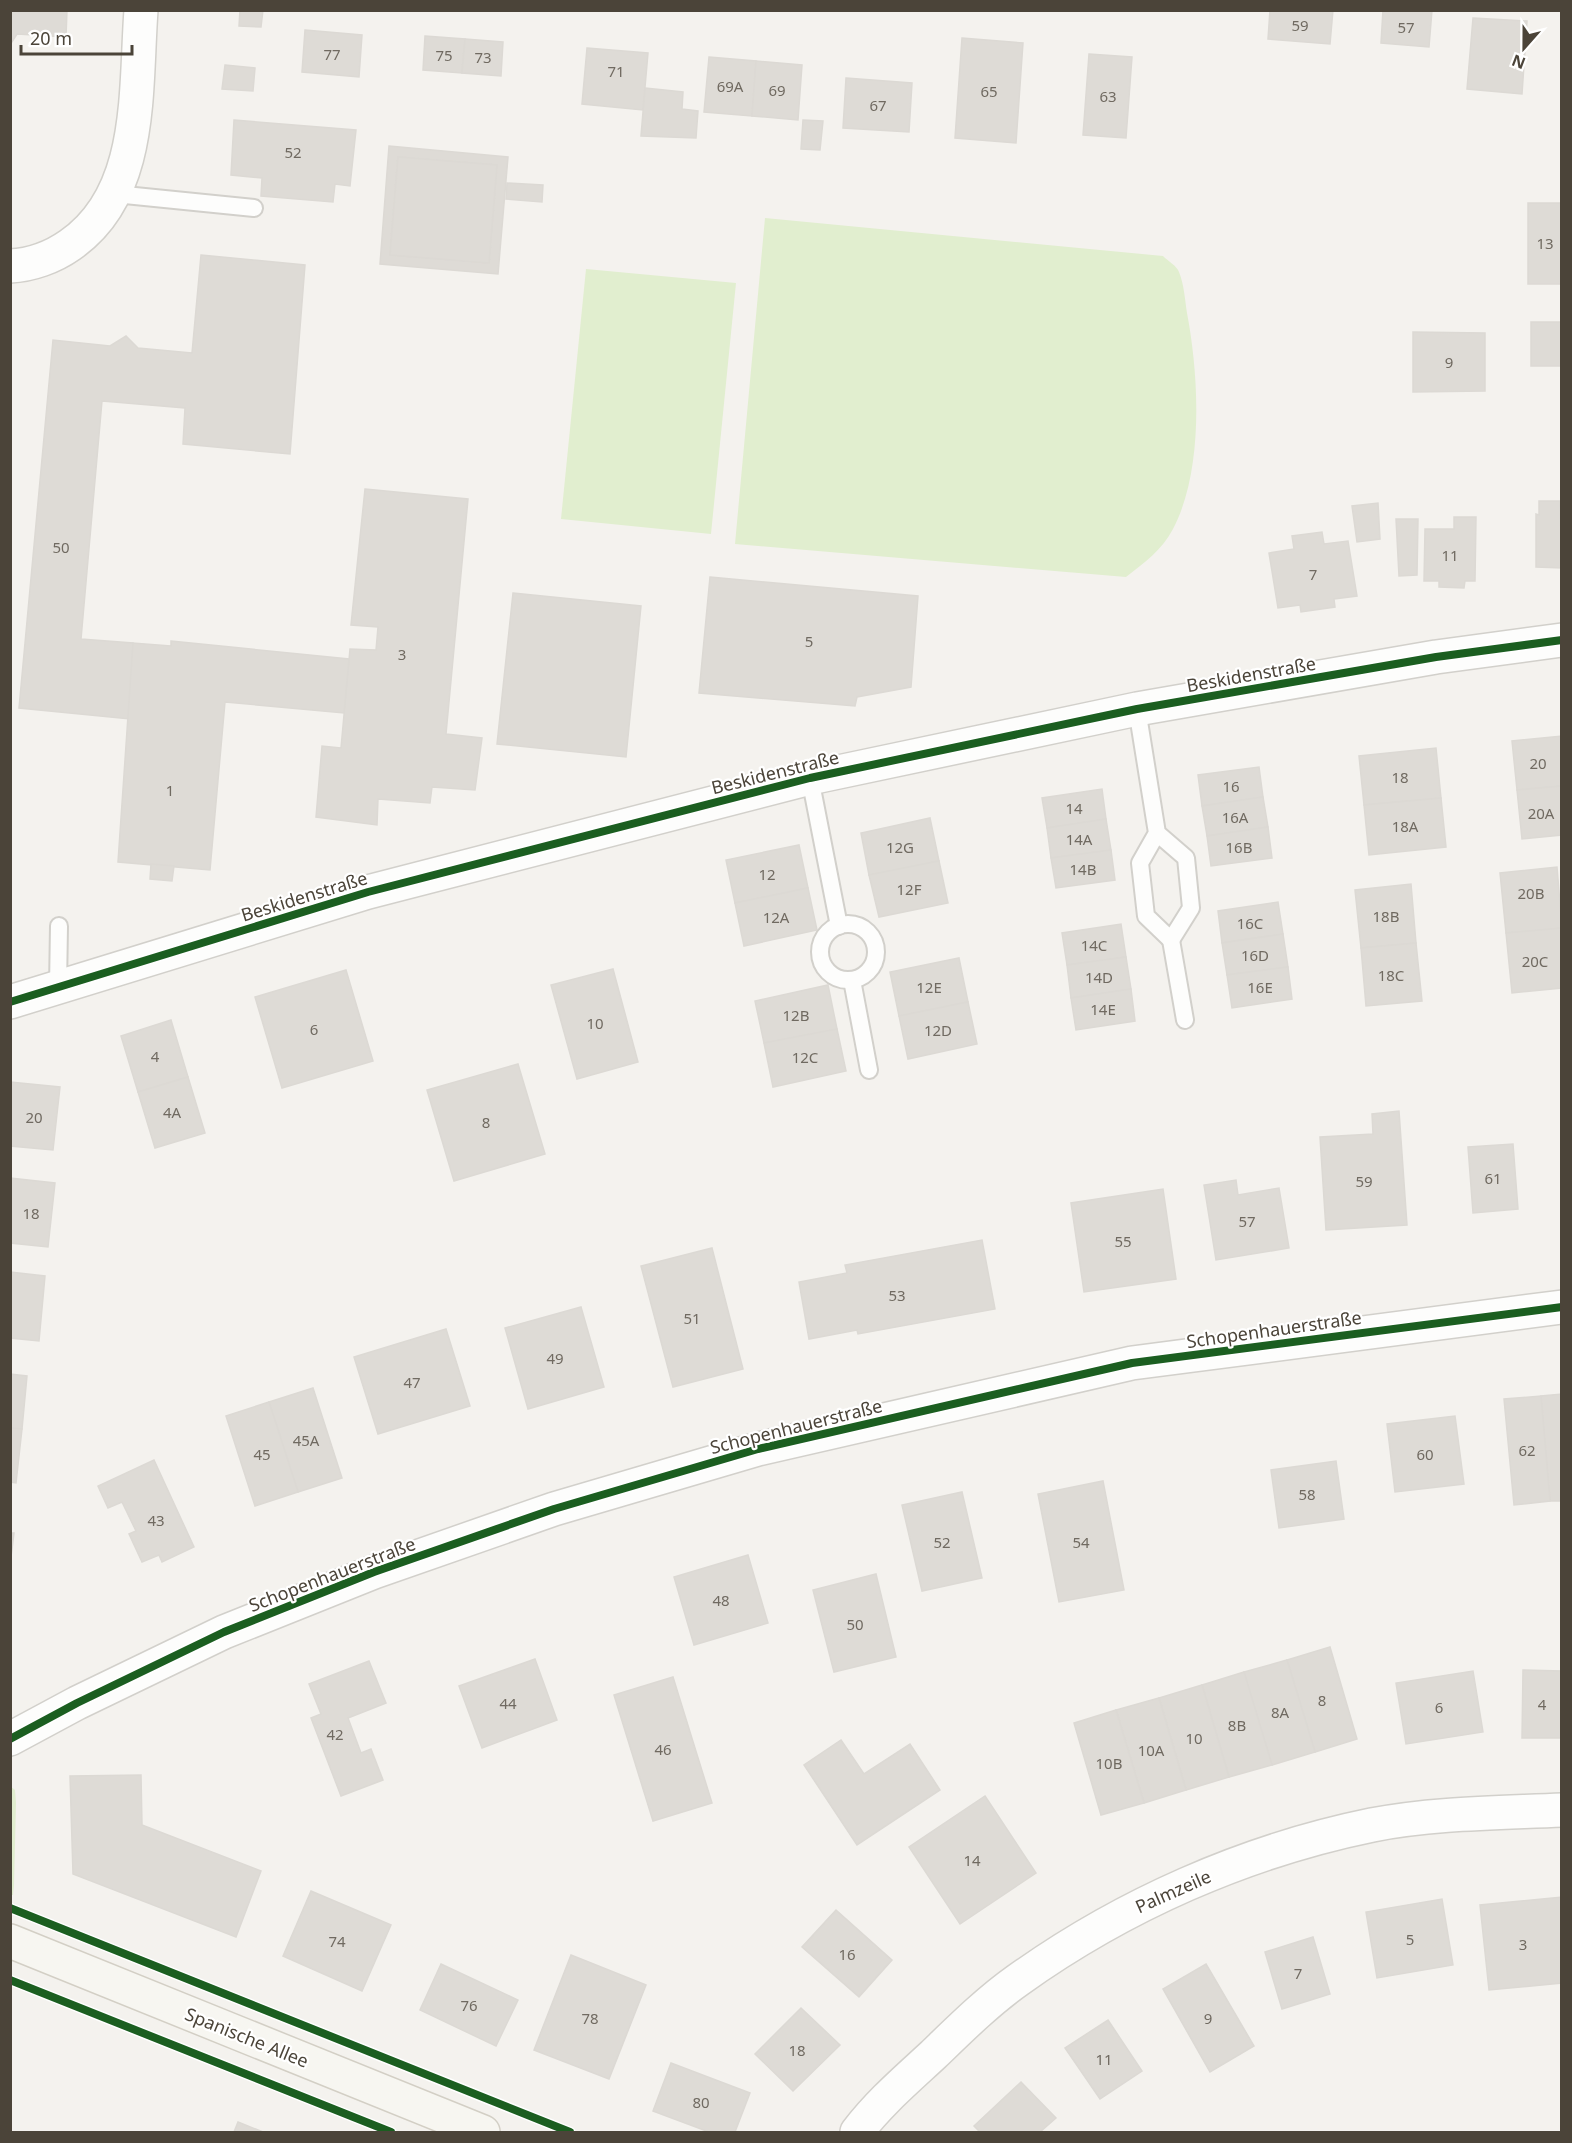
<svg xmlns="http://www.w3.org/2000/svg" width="1572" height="2143" viewBox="0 0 1572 2143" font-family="'Noto Sans',sans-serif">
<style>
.green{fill:#e1eecf}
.building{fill:#dedbd6;stroke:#dcd9d4;stroke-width:1.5;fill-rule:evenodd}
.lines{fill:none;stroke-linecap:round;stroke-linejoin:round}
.service-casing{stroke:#d2d0cb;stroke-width:20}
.minor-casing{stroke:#d2d0cb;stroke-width:36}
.secondary-casing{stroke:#d3cfc5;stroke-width:36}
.service{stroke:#fdfdfc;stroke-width:16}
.minor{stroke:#fdfdfc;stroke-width:33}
.secondary{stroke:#f7f6f1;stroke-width:33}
.cycleway-casing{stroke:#fff;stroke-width:11}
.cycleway{stroke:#1b5e20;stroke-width:8}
.labels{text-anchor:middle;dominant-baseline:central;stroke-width:4.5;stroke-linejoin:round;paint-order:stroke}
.number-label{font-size:15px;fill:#706a61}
.street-label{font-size:18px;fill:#4b4439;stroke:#fff}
</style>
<rect width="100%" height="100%" fill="#f4f2ee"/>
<g class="green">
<path d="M765 218 1163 256C1168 261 1177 266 1179 272 1184 284 1185 300 1187 313 1199 376 1204 470 1173 529 1162 550 1144 563 1126 577L735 544Z"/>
<path d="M586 269 736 283 711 534 561 519Z"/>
<path d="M10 1786 15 1790 16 1803 14 1886 13 1895H11Z"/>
</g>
<g class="building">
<path d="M10 10H67L66 37 17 34 10 45Z"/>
<path d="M240 10H263L261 27 239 26Z"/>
<path d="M1270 10H1333L1330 44 1268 39Z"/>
<path d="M1383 10H1432L1429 47 1381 43Z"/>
<path d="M1473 18 1527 21 1522 94 1467 89Z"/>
<path d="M305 30 362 35 359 77 302 72Z"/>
<path d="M425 36 465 39 462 73 423 70Z"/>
<path d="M962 38 1023 43 1016 143 955 138Z"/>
<path d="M465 39 503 42 501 76 462 73Z"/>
<path d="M587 48 648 53 643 110 582 104Z"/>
<path d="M1089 54 1132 57 1126 138 1083 135Z"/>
<path d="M709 57 756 61 752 116 704 112Z"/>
<path d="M756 61 802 65 798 120 752 116Z"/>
<path d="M225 65 255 68 253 91 222 89Z"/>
<path d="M846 78 912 83 909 132 843 128Z"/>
<path d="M645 88 683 92 682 109 698 111 696 138 641 136Z"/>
<path d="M234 120 356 130 350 186 335 184 333 202 261 196 262 178 231 175Z"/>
<path d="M803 120 823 121 820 150 801 149Z"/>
<path d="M389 146 508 157 498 274 380 264ZM398 157 497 165 489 263 390 255Z"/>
<path d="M398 157 497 165 489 263 390 255Z"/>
<path d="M507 183 543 185 542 202 506 199Z"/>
<rect x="1528" y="203" width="34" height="81"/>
<path d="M201 255 305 265 290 454 183 444 185 408 102 401 81 639 133 643 130 719 19 708 53 340 110 346 126 336 138 348 192 353Z"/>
<rect x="1531" y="322" width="31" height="44"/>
<path d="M1413 332 1485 333V391L1413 392Z"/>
<path d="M365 489 468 499 446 734 482 738 475 790 432 787 430 803 378 799 377 825 316 817 322 746 341 748 350 649 376 650 378 627 351 625Z"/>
<path d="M1539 501H1560L1562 568 1536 567V514L1539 515Z"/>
<path d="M1378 503 1380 539 1357 542 1352 506Z"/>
<path d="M1454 517H1476L1475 581H1465L1464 588 1439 587V581H1424L1425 529H1454Z"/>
<path d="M1396 519H1418L1417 575 1399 576Z"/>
<path d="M1322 532 1324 544 1348 541 1357 596 1334 599 1335 607 1301 612 1300 605 1278 608 1269 553 1294 549 1292 536Z"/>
<path d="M710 577 918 596 911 687 857 697 855 706 699 693Z"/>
<path d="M513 593 641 606 626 757 497 744Z"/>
<path d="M171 641 349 659 344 713 225 702 210 870 118 862 133 643 171 646Z"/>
<path d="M1562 736V786L1517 790 1512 741Z"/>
<path d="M1436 748 1441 798 1364 805 1359 756Z"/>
<path d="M1259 767 1263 797 1202 806 1198 775Z"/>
<path d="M1562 786V835L1522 839 1517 790Z"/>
<path d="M1102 789 1106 819 1047 828 1042 798Z"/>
<path d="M1263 797 1268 827 1207 836 1202 806Z"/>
<path d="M1441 798 1446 847 1369 855 1364 805Z"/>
<path d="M930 818 939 861 869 875 861 833Z"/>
<path d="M1106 819 1111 850 1051 858 1047 828Z"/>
<path d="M1268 827 1272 858 1211 866 1207 836Z"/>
<path d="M799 845 808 888 735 903 726 860Z"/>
<path d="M1111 850 1115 880 1056 888 1051 858Z"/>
<path d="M939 861 948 903 879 917 869 875Z"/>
<path d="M151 864 174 866 172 881 150 879Z"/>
<path d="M1557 867 1562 928 1506 933 1500 873Z"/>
<path d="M1411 884 1416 943 1361 948 1355 890Z"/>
<path d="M808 888 817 930 744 946 735 903Z"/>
<path d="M1278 902 1283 934 1222 943 1218 911Z"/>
<path d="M1121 924 1126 957 1067 965 1062 933Z"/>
<path d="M1562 928V988L1512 993 1506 933Z"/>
<path d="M1283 934 1288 967 1227 975 1222 943Z"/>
<path d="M1416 943 1422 1001 1366 1006 1361 948Z"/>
<path d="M1126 957 1131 989 1071 998 1067 965Z"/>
<path d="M959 958 968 1002 899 1016 890 972Z"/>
<path d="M1288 967 1292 999 1232 1008 1227 975Z"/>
<path d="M613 969 638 1062 577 1079 551 985Z"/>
<path d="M346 970 373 1061 282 1088 255 997Z"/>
<path d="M828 985 837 1029 764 1043 755 1001Z"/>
<path d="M1131 989 1135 1021 1076 1030 1071 998Z"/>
<path d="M968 1002 977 1044 908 1059 899 1016Z"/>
<path d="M171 1020 188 1077 138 1092 121 1036Z"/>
<path d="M837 1029 846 1071 773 1087 764 1043Z"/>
<path d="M518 1064 545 1154 454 1181 427 1090Z"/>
<path d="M188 1077 205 1133 155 1148 138 1092Z"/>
<path d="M10 1082 60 1087 53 1150 10 1146Z"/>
<path d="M1399 1111 1407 1225 1326 1230 1320 1137 1373 1134 1372 1114Z"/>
<path d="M1513 1144 1518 1209 1473 1213 1468 1147Z"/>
<path d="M10 1178 55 1183 48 1247 10 1243Z"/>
<path d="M1236 1180 1238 1195 1279 1188 1289 1248 1216 1260 1204 1185Z"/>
<path d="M1163 1189 1176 1279 1084 1292 1071 1203Z"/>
<path d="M982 1240 995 1309 858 1334 857 1330 809 1339 799 1282 847 1273 845 1265Z"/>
<path d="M712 1248 743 1369 673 1387 641 1266Z"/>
<path d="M10 1272 45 1276 39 1341 10 1338Z"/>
<path d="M581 1307 604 1387 528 1409 505 1328Z"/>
<path d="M446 1329 470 1406 378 1434 354 1357Z"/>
<path d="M10 1374 27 1376 22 1429 10 1428Z"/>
<path d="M313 1388 342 1478 298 1492 269 1402Z"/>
<path d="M1562 1394V1501H1550L1541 1396Z"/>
<path d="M1541 1396 1550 1501 1514 1505 1504 1399Z"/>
<path d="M269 1402 298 1492 255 1506 226 1416Z"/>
<path d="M1455 1416 1464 1484 1395 1492 1387 1424Z"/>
<path d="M10 1428 22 1429 16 1483 10 1482Z"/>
<path d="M154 1460 194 1547 162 1562 159 1555 142 1562 129 1534 136 1531 122 1502 108 1508 98 1486Z"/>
<path d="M1336 1461 1344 1519 1279 1528 1271 1470Z"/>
<path d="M1103 1481 1124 1590 1059 1602 1038 1494Z"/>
<path d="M962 1492 982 1578 922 1591 902 1505Z"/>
<path d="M10 1533H14L10 1565Z"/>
<path d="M748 1555 768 1623 694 1645 674 1577Z"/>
<path d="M876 1574 896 1657 834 1672 813 1590Z"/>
<path d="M1330 1647 1357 1739 1315 1752 1287 1660Z"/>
<path d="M535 1659 557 1720 482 1748 459 1686Z"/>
<path d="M1287 1660 1315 1752 1272 1765 1244 1672Z"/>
<path d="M369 1661 386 1703 348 1718 361 1753 371 1749 383 1780 341 1796 311 1718 321 1714 309 1684Z"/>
<path d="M1523 1670 1562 1671V1738H1522Z"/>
<path d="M1473 1671 1483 1732 1406 1744 1396 1683Z"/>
<path d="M1244 1672 1272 1765 1229 1777 1202 1685Z"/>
<path d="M673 1677 712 1803 653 1821 614 1695Z"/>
<path d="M1202 1685 1229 1777 1186 1790 1159 1698Z"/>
<path d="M1159 1698 1186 1790 1144 1803 1116 1710Z"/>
<path d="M1116 1710 1144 1803 1101 1815 1074 1723Z"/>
<path d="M841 1740 864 1774 910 1744 940 1790 857 1845 804 1765Z"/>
<path d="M141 1775 142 1825 261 1871 236 1937 73 1874 70 1776Z"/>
<path d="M985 1796 1036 1873 960 1924 909 1847Z"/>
<path d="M311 1891 391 1925 362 1991 283 1956Z"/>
<path d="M1562 1897V1983L1489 1990 1480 1905Z"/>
<path d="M1442 1899 1453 1965 1377 1978 1366 1912Z"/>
<path d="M836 1910 892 1960 859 1997 802 1947Z"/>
<path d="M1313 1937 1330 1994 1282 2009 1265 1952Z"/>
<path d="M571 1955 646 1985 609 2079 534 2050Z"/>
<path d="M441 1964 518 2000 496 2046 420 2010Z"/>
<path d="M1206 1964 1254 2046 1210 2072 1163 1989Z"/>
<path d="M801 2008 840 2045 793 2091 755 2054Z"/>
<path d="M1108 2020 1142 2071 1100 2099 1065 2048Z"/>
<path d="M671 2063 750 2093 735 2132H709L653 2111Z"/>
<path d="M1021 2082 1056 2118 1040 2132H980L974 2126Z"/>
<path d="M238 2122 263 2132H234Z"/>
</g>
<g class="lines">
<g class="service-casing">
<g id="service">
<path d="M115 194 254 208"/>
<path d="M1137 709 1157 833 1140 863 1146 916 1171 940 1191 908 1186 858 1157 833"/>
<path d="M810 778 839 926"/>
<circle cx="848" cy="952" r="28"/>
<path d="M1171 940 1185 1020"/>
<path d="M852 980 869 1070"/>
<path d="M58 987 59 926"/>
</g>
</g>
<g class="minor-casing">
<g id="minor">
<path d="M10 266C31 265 53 257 70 245 144 194 135 91 141 10"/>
<path d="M10 1002 368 892 810 778 1137 709 1436 657 1562 640"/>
<path d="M10 1739 77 1703 224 1632 374 1572 554 1509 758 1449 1132 1363 1562 1307"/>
<path d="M857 2132C879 2103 906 2080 933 2055 960 2029 987 2002 1018 1980 1123 1905 1245 1851 1372 1825 1434 1813 1498 1813 1562 1810"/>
</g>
</g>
<g class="secondary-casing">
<path id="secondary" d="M10 1941 483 2132"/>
</g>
<use href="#service" class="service"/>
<use href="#minor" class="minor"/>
<use href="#secondary" class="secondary"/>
<g class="cycleway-casing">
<g id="cycleway">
<path d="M10 1002 368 892 810 778 1137 709 1436 657 1562 640"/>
<path d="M10 1739 77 1703 224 1632 374 1572 554 1509 758 1449 1132 1363 1562 1307"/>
<path d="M10 1908 570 2132"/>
<path d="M10 1980 391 2132"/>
</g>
</g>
<use href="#cycleway" class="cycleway"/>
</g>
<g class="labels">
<g class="number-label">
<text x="1300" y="25">59</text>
<text x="1406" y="27">57</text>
<text x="332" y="54">77</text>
<text x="444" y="55">75</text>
<text x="483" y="57">73</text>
<text x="616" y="71">71</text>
<text x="730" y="86">69A</text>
<text x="777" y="90">69</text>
<text x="989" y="91">65</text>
<text x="1108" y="96">63</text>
<text x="878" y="105">67</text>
<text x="293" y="152">52</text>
<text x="1545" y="243">13</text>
<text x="1449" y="362">9</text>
<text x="61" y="547">50</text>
<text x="1450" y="555">11</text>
<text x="1313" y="574">7</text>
<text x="809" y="641">5</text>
<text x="402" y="654">3</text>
<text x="1538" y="763">20</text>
<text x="1400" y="777">18</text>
<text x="1231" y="786">16</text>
<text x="170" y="790">1</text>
<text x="1074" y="808">14</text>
<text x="1541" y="813">20A</text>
<text x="1235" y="817">16A</text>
<text x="1405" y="826">18A</text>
<text x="1079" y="839">14A</text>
<text x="900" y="847">12G</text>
<text x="1239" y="847">16B</text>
<text x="1083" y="869">14B</text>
<text x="767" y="874">12</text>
<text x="909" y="889">12F</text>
<text x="1531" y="893">20B</text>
<text x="1386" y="916">18B</text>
<text x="776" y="917">12A</text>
<text x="1250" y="923">16C</text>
<text x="1094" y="945">14C</text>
<text x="1255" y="955">16D</text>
<text x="1535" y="961">20C</text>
<text x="1391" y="975">18C</text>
<text x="1099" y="977">14D</text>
<text x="929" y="987">12E</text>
<text x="1260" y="987">16E</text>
<text x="1103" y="1009">14E</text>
<text x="796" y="1015">12B</text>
<text x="595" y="1023">10</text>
<text x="314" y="1029">6</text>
<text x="938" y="1030">12D</text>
<text x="155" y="1056">4</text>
<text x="805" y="1057">12C</text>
<text x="172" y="1112">4A</text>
<text x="34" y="1117">20</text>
<text x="486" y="1122">8</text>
<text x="1493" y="1178">61</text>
<text x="1364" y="1181">59</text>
<text x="31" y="1213">18</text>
<text x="1247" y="1221">57</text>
<text x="1123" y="1241">55</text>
<text x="897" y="1295">53</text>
<text x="692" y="1318">51</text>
<text x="555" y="1358">49</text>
<text x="412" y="1382">47</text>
<text x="306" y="1440">45A</text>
<text x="1527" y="1450">62</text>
<text x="262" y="1454">45</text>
<text x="1425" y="1454">60</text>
<text x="1307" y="1494">58</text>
<text x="156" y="1520">43</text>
<text x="942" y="1542">52</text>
<text x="1081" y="1542">54</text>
<text x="721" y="1600">48</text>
<text x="855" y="1624">50</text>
<text x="1322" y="1700">8</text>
<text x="508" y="1703">44</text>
<text x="1542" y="1704">4</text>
<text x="1439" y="1707">6</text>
<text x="1280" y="1712">8A</text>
<text x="1237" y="1725">8B</text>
<text x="335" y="1734">42</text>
<text x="1194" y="1738">10</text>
<text x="663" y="1749">46</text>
<text x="1151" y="1750">10A</text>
<text x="1109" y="1763">10B</text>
<text x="972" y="1860">14</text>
<text x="1410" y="1939">5</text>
<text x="337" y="1941">74</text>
<text x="1523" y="1944">3</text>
<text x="847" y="1954">16</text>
<text x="1298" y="1973">7</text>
<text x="469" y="2005">76</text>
<text x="590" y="2018">78</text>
<text x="1208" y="2018">9</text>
<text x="797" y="2050">18</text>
<text x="1104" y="2059">11</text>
<text x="701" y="2102">80</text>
</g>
<g class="street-label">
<text transform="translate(1251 674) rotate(-10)">Beskidenstraße</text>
<text transform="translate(775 772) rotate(-14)">Beskidenstraße</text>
<text transform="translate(304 896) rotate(-17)">Beskidenstraße</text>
<text transform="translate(1274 1329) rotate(-8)">Schopenhauerstraße</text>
<text transform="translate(796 1426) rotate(-14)">Schopenhauerstraße</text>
<text transform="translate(332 1574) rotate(-21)">Schopenhauerstraße</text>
<text transform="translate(1173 1891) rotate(-24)">Palmzeile</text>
<text transform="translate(247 2037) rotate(22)">Spanische Allee</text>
</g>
</g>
<rect width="1572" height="2143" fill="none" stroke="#4b4439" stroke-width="24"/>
<g transform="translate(1524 48) rotate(201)" stroke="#ffffff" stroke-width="4.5" paint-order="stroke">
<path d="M0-4.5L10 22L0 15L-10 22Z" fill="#4b4439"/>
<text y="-9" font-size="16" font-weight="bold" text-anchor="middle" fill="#4b4439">N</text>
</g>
<path d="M21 45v9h111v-9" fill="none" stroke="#4b4439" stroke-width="3"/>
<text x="30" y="45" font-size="18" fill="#4b4439" stroke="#ffffff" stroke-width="4.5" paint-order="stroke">20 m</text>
</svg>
